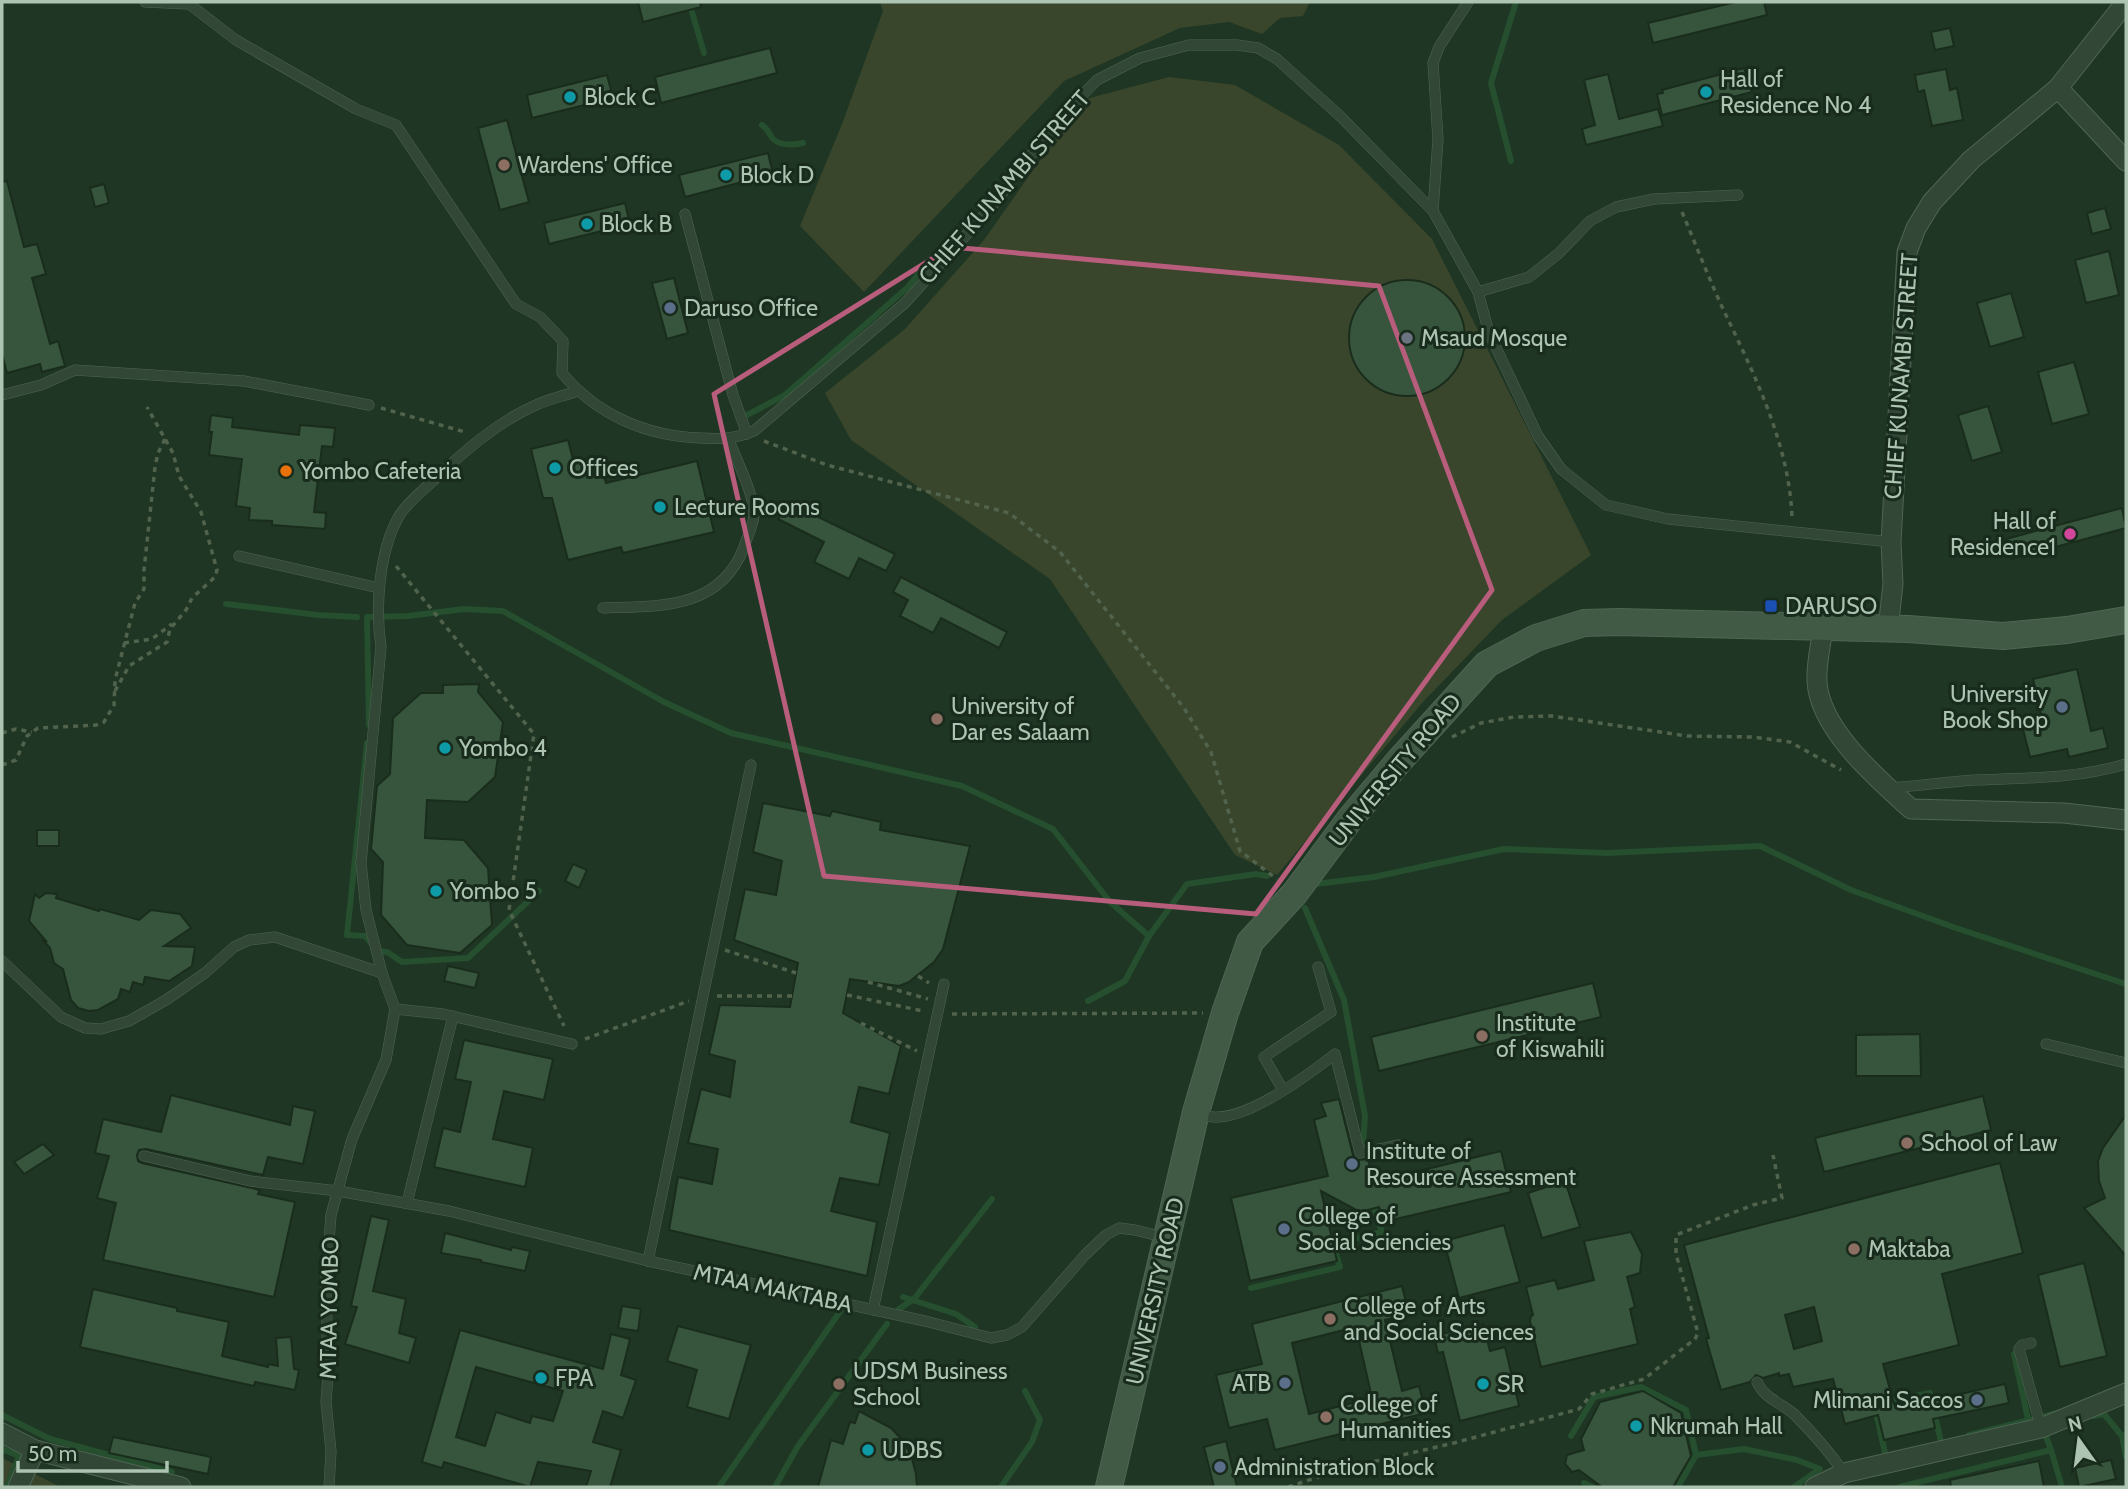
<svg xmlns="http://www.w3.org/2000/svg" width="2128" height="1489" viewBox="0 0 2128 1489" font-family="Cabin,sans-serif">
<style>
.green{fill:#39462b}
.lines{fill:none;stroke-linecap:round;stroke-linejoin:round}
.stream{stroke:#254f2e;stroke-width:6}
.building{fill:#37553d;stroke:#1a2d1d;stroke-width:2;fill-rule:evenodd}
.lane-casing{stroke:#506554;stroke-width:11}
.street-casing{stroke:#506554;stroke-width:21}
.secondary-casing{stroke:#506554;stroke-width:28}
.path{stroke:#51634c;stroke-width:3.5;stroke-dasharray:5 5;stroke-linecap:butt}
.lane{stroke:#324736;stroke-width:10}
.street{stroke:#324736;stroke-width:19}
.secondary{stroke:#405a46;stroke-width:26}
.marked{fill:none;stroke:#b95d7d;stroke-width:5;stroke-linejoin:round}
.culture-dot{fill:#0f9aa8;stroke:#182b1c;stroke-width:2.5}
.education-dot{fill:#8d6e63;stroke:#182b1c;stroke-width:2.5}
.service-dot{fill:#5c6f8a;stroke:#182b1c;stroke-width:2.5}
.worship-dot{fill:#6b7280;stroke:#182b1c;stroke-width:2.5}
.food-dot{fill:#e8710a;stroke:#182b1c;stroke-width:2.5}
.hotel-dot{fill:#d1479c;stroke:#182b1c;stroke-width:2.5}
.transit-dot{fill:#1a4fb4;stroke:#182b1c;stroke-width:2.5}
.labels{text-anchor:middle;dominant-baseline:central;stroke-width:6;stroke-linejoin:round;paint-order:stroke}
.poi-label{font-size:23px;fill:#acc4b1;stroke:#182b1c;text-anchor:start}
.street-label{font-size:23px;fill:#acc4b1;stroke:#182b1c}
</style>
<rect width="100%" height="100%" fill="#1e3623"/>
<g class="green">
<path d="M880 2H1310L1303 16 1280 18 1262 34 1229 22 1180 28 1064 81 864 292 800 226 842 124 883 11Z"/>
<path d="M1169 77 1235 85 1339 145 1432 239 1591 555 1502 620 1423 702 1277 875 1235 855 1050 579 851 440 825 393 905 329 984 240 1082 100Z"/>
<path d="M2 1458 61 1487H2Z"/>
</g>
<g class="lines">
<g class="stream">
<path d="M689 2 704 53"/>
<path d="M762 125C768 129 769 134 773 139 780 146 794 145 803 143"/>
<path d="M1511 161 1491 83 1516 2"/>
<path d="M745 416 785 395 908 287 925 266"/>
<path d="M226 604 318 615 357 617"/>
<path d="M369 725 367 617 408 616 464 609 503 611 664 702 731 733 962 786 1053 829 1110 902 1149 936"/>
<path d="M367 743 347 935 365 936 378 951 387 952 402 962 468 958 539 891"/>
<path d="M1315 884 1374 877 1504 849 1607 853 1760 846 1851 890 1956 928 2126 984"/>
<path d="M1305 908 1344 1000 1365 1116 1363 1145"/>
<path d="M1088 1001 1125 981 1149 936 1187 884 1256 874 1267 876"/>
<path d="M1251 1288 1340 1267 1333 1244 1382 1232 1372 1201"/>
<path d="M903 1297 956 1314 975 1327"/>
<path d="M899 1309 914 1299 992 1199"/>
<path d="M2014 1354 2028 1419"/>
<path d="M1885 1402 1930 1393 1941 1442"/>
<path d="M1875 1408 1886 1457"/>
<path d="M2 1415 50 1439 172 1472"/>
<path d="M2093 1416 2104 1414 2122 1436"/>
<path d="M2046 1430 2044 1431 2051 1450"/>
<path d="M1969 1435 2057 1413"/>
<path d="M2126 1435 2122 1436 2126 1457"/>
<path d="M1571 1436 1594 1397 1641 1387 1686 1410 1696 1455 1678 1487"/>
<path d="M2 1449 19 1456 7 1487"/>
<path d="M1696 1455 1744 1449 1797 1460 1820 1469 1794 1487"/>
<path d="M1584 1483 1592 1487"/>
<path d="M719 1487 841 1310"/>
<path d="M775 1487 798 1446 887 1324"/>
<path d="M1001 1487 1032 1442 1040 1420 1025 1391"/>
<path d="M1899 1487 2051 1450 2062 1487"/>
</g>
</g>
<g class="building">
<path d="M638 2H700L701 7 643 22Z"/>
<path d="M1736 2H1764L1767 15 1653 43 1648 23Z"/>
<path d="M1950 28 1954 46 1935 50 1931 32Z"/>
<path d="M770 48 777 73 661 103 655 77Z"/>
<path d="M1744 68 1752 92 1662 115 1657 94 1663 93 1662 90Z"/>
<path d="M1946 69 1950 90 1957 88 1963 120 1932 126 1924 90 1918 92 1915 75Z"/>
<path d="M1608 74 1619 119 1658 109 1663 126 1586 145 1582 129 1595 125 1584 80Z"/>
<path d="M607 75 613 98 532 118 527 95Z"/>
<path d="M507 120 529 202 500 210 478 128Z"/>
<path d="M768 153 773 174 685 197 679 175Z"/>
<path d="M7 181 24 247 37 244 46 274 32 278 50 344 58 341 65 366 42 372 40 364 7 373 2 354V182Z"/>
<path d="M104 184 109 203 95 207 90 188Z"/>
<path d="M625 203 630 224 549 244 544 223Z"/>
<path d="M2105 208 2111 229 2092 234 2087 213Z"/>
<path d="M2109 251 2119 295 2086 303 2075 260Z"/>
<path d="M674 278 688 333 667 339 652 283Z"/>
<circle cx="1407" cy="338" r="58"/>
<path d="M2011 293 2024 337 1990 347 1977 303Z"/>
<path d="M2074 362 2089 414 2052 424 2038 372Z"/>
<path d="M1988 406 2002 452 1972 461 1958 415Z"/>
<path d="M211 415 233 418 232 427 299 435 300 425 335 428 333 447 322 446 314 512 326 513 325 529 272 525V521L249 520 250 508 236 506 242 459 209 455 212 432H209Z"/>
<path d="M568 440 574 463 599 456 606 483 697 461 714 532 623 553 621 547 568 560 552 498H543L531 449Z"/>
<path d="M787 502 895 554 886 571 859 558 849 579 814 562 824 542 778 519Z"/>
<path d="M2122 508 2126 528 2011 559 2006 539Z"/>
<path d="M901 577 1007 632 999 648 941 618 933 633 900 616 908 600 893 592Z"/>
<path d="M2077 669 2091 731 2103 728 2108 748 2069 757 2067 749 2030 757 2023 729 2043 724 2033 679Z"/>
<path d="M479 684 478 692 503 722 495 777 468 802 427 800 425 838 464 840 488 868 492 925 460 953 407 945 381 915 383 862 371 849 377 786 390 774 393 718 421 693H443V685Z"/>
<path d="M763 803 830 816 832 811 881 822 880 830 970 846 943 949 934 962 909 982 899 986 850 979 843 1013 901 1046 889 1094 859 1087 851 1122 890 1133 879 1185 840 1178 831 1211 877 1222 867 1276 669 1230 678 1177 712 1184 718 1149 688 1143 701 1089 730 1097 735 1061 709 1054 720 1005 790 1007 798 963 734 940 745 889 776 895 782 861 753 852Z"/>
<rect x="37" y="830" width="22" height="16"/>
<path d="M573 864 587 870 579 888 565 881Z"/>
<path d="M46 893 57 894 56 898 99 911 100 909 139 920 151 910 180 914 191 928 164 946 195 947 192 966 169 981 145 977 143 985 133 982 130 992 121 989 118 999 98 1010 89 1011 78 1008 71 1000 63 969 54 963 50 948 44 941H46L29 921 35 894 39 898Z"/>
<path d="M448 966 479 973 475 988 444 981Z"/>
<path d="M1593 983 1601 1017 1379 1071 1371 1037Z"/>
<path d="M1920 1034 1921 1076H1856V1035Z"/>
<path d="M464 1040 553 1059 544 1100 504 1091 493 1139 533 1148 525 1187 434 1167 443 1128 460 1132 471 1082 455 1079Z"/>
<path d="M171 1095 290 1125 293 1106 315 1111 303 1164 268 1157 263 1175 146 1149 139 1150 137 1155 138 1161 142 1163 260 1190 258 1194 295 1202 274 1297 103 1260 116 1203 97 1198 109 1156 95 1153 103 1119 161 1132Z"/>
<path d="M1983 1096 1991 1130 1824 1172 1815 1138Z"/>
<path d="M1339 1099 1353 1155 1358 1160 1368 1159 1374 1182 1501 1151 1511 1192 1383 1222 1379 1207 1360 1212 1321 1191 1337 1261 1250 1281 1231 1198 1328 1176 1314 1120 1326 1116 1321 1103Z"/>
<path d="M2126 1115V1256L2084 1208 2105 1198 2099 1181 2098 1161 2103 1148Z"/>
<path d="M43 1144 54 1155 24 1174 14 1162Z"/>
<path d="M2000 1163 2023 1253 1942 1274 1959 1345 1883 1364 1894 1404 1928 1396 1929 1401 2005 1384 2009 1403 1933 1419 1935 1428 1884 1440 1878 1415 1845 1424 1833 1379 1793 1387 1789 1374 1779 1376V1373L1763 1378 1756 1375 1750 1382 1721 1390 1706 1339 1709 1338 1684 1245ZM1814 1307 1822 1341 1794 1349 1785 1315Z"/>
<path d="M1565 1181 1580 1227 1542 1238 1528 1193Z"/>
<path d="M371 1216 389 1220 373 1291 406 1299 399 1333 416 1338 409 1363 345 1344 357 1307 351 1306Z"/>
<path d="M1504 1225 1520 1282 1459 1298 1444 1241Z"/>
<path d="M1631 1232 1642 1254 1640 1273 1627 1277 1635 1307 1630 1309 1638 1344 1541 1367 1530 1321 1531 1316 1533 1315 1526 1287 1555 1280 1558 1289 1594 1280 1584 1241Z"/>
<path d="M445 1233 511 1250 512 1247 530 1251 525 1271 481 1262V1260L441 1253Z"/>
<path d="M2084 1263 2107 1356 2060 1367 2038 1275Z"/>
<path d="M1402 1286 1409 1314 1385 1320 1402 1391 1419 1386 1426 1413 1275 1450 1267 1419 1229 1428 1216 1375 1262 1364 1252 1324ZM1356 1327 1372 1398 1309 1414 1292 1343Z"/>
<path d="M93 1289 177 1308V1311L229 1322 222 1356 268 1367V1364L278 1366 276 1338 291 1337 294 1369 299 1370 295 1390 255 1382 254 1386 80 1347Z"/>
<path d="M622 1306 641 1309 638 1331 618 1328Z"/>
<path d="M1483 1324 1490 1351 1505 1347 1519 1406 1460 1421 1443 1352 1438 1353 1434 1336Z"/>
<path d="M678 1326 751 1345 729 1419 687 1407 697 1370 667 1361Z"/>
<path d="M460 1330 603 1369 611 1334 630 1339 621 1375 636 1380 623 1418 603 1411 593 1442 621 1450 610 1487H586L591 1471 538 1462 530 1487 444 1462 442 1468 422 1462ZM476 1367 563 1391 553 1421 532 1416 530 1423 496 1412 485 1446 456 1437Z"/>
<path d="M1643 1391 1681 1413 1691 1456 1673 1487H1602L1579 1470 1572 1472 1565 1464 1567 1455 1584 1450 1581 1439 1600 1402Z"/>
<path d="M859 1411 891 1428 903 1441 911 1455 916 1474 917 1487H818L831 1440 843 1444 850 1422 855 1423Z"/>
<path d="M113 1437 211 1457 208 1474 109 1453Z"/>
<path d="M1226 1441 1237 1487H1214L1204 1447Z"/>
<path d="M2111 1460 2116 1479 2079 1487 2075 1468Z"/>
<path d="M2039 1461 2044 1487H1951L1950 1480Z"/>
</g>
<g class="lines">
<g class="lane-casing">
<g id="lane">
<path d="M145 2 189 4 236 40 356 109 396 125 516 304 540 317 563 341 562 373C597 415 646 436 700 438 720 439 735 439 754 431L905 303 993 205 1059 119 1097 80 1140 58 1189 45H1237L1258 48 1277 59 1341 117 1433 211 1478 292 1489 333 1538 436 1561 469 1606 505 1668 519 1891 542"/>
<path d="M1433 211 1438 139 1433 63 1439 47 1468 2"/>
<path d="M685 214 733 395 747 434"/>
<path d="M1478 292 1529 277 1558 254 1590 221 1616 207 1654 199 1738 195"/>
<path d="M2 395 41 385 75 370 244 381 369 405"/>
<path d="M239 556 379 588"/>
<path d="M603 608C659 606 720 610 744 547 747 537 753 526 754 516 755 495 736 460 729 440"/>
<path d="M1888 788C1918 786 1946 782 1975 780 2027 778 2075 779 2126 764"/>
<path d="M2 961 61 1017 85 1028 101 1029 129 1021 166 1000 205 973 234 947 249 940 275 937 382 973"/>
<path d="M395 1009 443 1014 572 1044"/>
<path d="M2046 1044 2126 1063"/>
<path d="M1283 1090 1264 1057 1331 1012 1318 967"/>
<path d="M1196 1112C1202 1114 1211 1118 1218 1117 1252 1116 1308 1075 1335 1054L1360 1153 1399 1145"/>
<path d="M144 1156 250 1181 338 1191 449 1211 648 1261 925 1321 991 1338 1007 1335 1022 1327 1085 1255 1106 1235 1119 1228 1135 1230 1167 1238"/>
<path d="M407 1203 453 1016"/>
<path d="M648 1261 751 765"/>
<path d="M873 1310 944 984"/>
<path d="M2031 1343 2022 1345 2019 1349 2041 1428"/>
<path d="M1757 1382C1764 1398 1781 1403 1794 1414 1813 1433 1829 1451 1844 1473"/>
<path d="M329 1487 331 1451 326 1402 328 1375 326 1280 331 1215 352 1139 386 1060 395 1009 382 973 366 910 361 863 381 647C375 608 379 551 399 516 407 503 422 491 433 481 463 452 497 422 536 405 549 399 564 396 577 391"/>
</g>
</g>
<g class="street-casing">
<g id="street">
<path d="M2058 88 2126 161"/>
<path d="M1823 627C1821 645 1816 664 1817 681 1819 729 1878 779 1911 809L2064 813 2126 820"/>
<path d="M1888 629 1893 584 1891 542 1907 252 1916 228 1932 202 1971 160 2058 88 2126 2"/>
<path d="M2 1433 35 1450 181 1487"/>
<path d="M18 1487 35 1450"/>
<path d="M1815 1487 1844 1473 2041 1428 2126 1393"/>
</g>
</g>
<g class="secondary-casing">
<path id="secondary" d="M1109 1487 1196 1112 1225 1013 1250 942 1295 893 1350 819 1399 761 1487 664 1536 638 1584 623 1620 622 1908 629 2003 636 2067 630 2126 620"/>
</g>
<g class="path">
<path d="M1682 212C1696 245 1709 279 1724 311 1755 376 1790 446 1792 519"/>
<path d="M381 408 465 432"/>
<path d="M764 441 827 465 1009 513 1060 552 1184 708 1211 752 1240 851 1277 879"/>
<path d="M396 566 534 734 509 910 564 1026"/>
<path d="M124 643 152 639 172 624"/>
<path d="M115 691 129 666 167 642 170 629 186 610 192 598 215 577 217 570 201 512 179 476 173 453 147 407"/>
<path d="M2 733 16 729 32 732"/>
<path d="M1452 737 1481 723 1514 717 1552 716 1687 736 1753 737 1790 742 1841 770"/>
<path d="M2 765 16 760 27 736 38 728 96 725 104 722 114 705 115 680 135 603 144 589V570L155 467 158 453 165 439"/>
<path d="M725 950 796 973"/>
<path d="M918 976 929 983"/>
<path d="M868 982 928 999"/>
<path d="M847 995 923 1011"/>
<path d="M717 996H792"/>
<path d="M952 1014 1203 1013"/>
<path d="M861 1023 917 1051"/>
<path d="M585 1039 689 1001"/>
<path d="M1288 1487 1342 1469 1454 1443 1579 1409 1592 1394 1644 1379 1695 1339 1698 1333 1676 1254V1235L1753 1205 1782 1198 1773 1155"/>
</g>
<use href="#lane" class="lane"/>
<use href="#street" class="street"/>
<use href="#secondary" class="secondary"/>
</g>
<path class="marked" d="M951 247 1379 286 1492 590 1256 914 824 876 714 394Z"/>
<g class="culture-dot">
<circle cx="1706" cy="92" r="7"/>
<circle cx="570" cy="97" r="7"/>
<circle cx="726" cy="175" r="7"/>
<circle cx="587" cy="224" r="7"/>
<circle cx="555" cy="468" r="7"/>
<circle cx="660" cy="507" r="7"/>
<circle cx="445" cy="748" r="7"/>
<circle cx="436" cy="891" r="7"/>
<circle cx="541" cy="1378" r="7"/>
<circle cx="1483" cy="1384" r="7"/>
<circle cx="1636" cy="1426" r="7"/>
<circle cx="868" cy="1450" r="7"/>
</g>
<g class="education-dot">
<circle cx="504" cy="165" r="7"/>
<circle cx="937" cy="719" r="7"/>
<circle cx="1482" cy="1036" r="7"/>
<circle cx="1907" cy="1143" r="7"/>
<circle cx="1854" cy="1249" r="7"/>
<circle cx="1330" cy="1319" r="7"/>
<circle cx="839" cy="1384" r="7"/>
<circle cx="1326" cy="1417" r="7"/>
</g>
<g class="service-dot">
<circle cx="670" cy="308" r="7"/>
<circle cx="2062" cy="707" r="7"/>
<circle cx="1352" cy="1164" r="7"/>
<circle cx="1284" cy="1229" r="7"/>
<circle cx="1285" cy="1383" r="7"/>
<circle cx="1977" cy="1400" r="7"/>
<circle cx="1220" cy="1467" r="7"/>
</g>
<circle class="worship-dot" cx="1407" cy="338" r="7"/>
<circle class="food-dot" cx="286" cy="471" r="7"/>
<circle class="hotel-dot" cx="2070" cy="534" r="7"/>
<rect class="transit-dot" x="1764" y="599" width="14" height="14" rx="3.5"/>
<g class="labels">
<g class="poi-label">
<text x="1720" y="79">Hall of<tspan x="1720" dy="26">Residence No 4</tspan></text>
<text x="584" y="97">Block C</text>
<text x="518" y="165">Wardens' Office</text>
<text x="740" y="175">Block D</text>
<text x="601" y="224">Block B</text>
<text x="684" y="308">Daruso Office</text>
<text x="1421" y="338">Msaud Mosque</text>
<text x="569" y="468">Offices</text>
<text x="300" y="471">Yombo Cafeteria</text>
<text x="674" y="507">Lecture Rooms</text>
<text x="2056" y="521" text-anchor="end">Hall of<tspan x="2056" dy="26">Residence1</tspan></text>
<text x="1785" y="606">DARUSO</text>
<text x="2048" y="694" text-anchor="end">University<tspan x="2048" dy="26">Book Shop</tspan></text>
<text x="951" y="706">University of<tspan x="951" dy="26">Dar es Salaam</tspan></text>
<text x="459" y="748">Yombo 4</text>
<text x="450" y="891">Yombo 5</text>
<text x="1496" y="1023">Institute<tspan x="1496" dy="26">of Kiswahili</tspan></text>
<text x="1921" y="1143">School of Law</text>
<text x="1366" y="1151">Institute of<tspan x="1366" dy="26">Resource Assessment</tspan></text>
<text x="1298" y="1216">College of<tspan x="1298" dy="26">Social Sciencies</tspan></text>
<text x="1868" y="1249">Maktaba</text>
<text x="1344" y="1306">College of Arts<tspan x="1344" dy="26">and Social Sciences</tspan></text>
<text x="853" y="1371">UDSM Business<tspan x="853" dy="26">School</tspan></text>
<text x="555" y="1378">FPA</text>
<text x="1271" y="1383" text-anchor="end">ATB</text>
<text x="1497" y="1384">SR</text>
<text x="1963" y="1400" text-anchor="end">Mlimani Saccos</text>
<text x="1340" y="1404">College of<tspan x="1340" dy="26">Humanities</tspan></text>
<text x="1650" y="1426">Nkrumah Hall</text>
<text x="882" y="1450">UDBS</text>
<text x="1234" y="1467">Administration Block</text>
</g>
<g class="street-label">
<text transform="translate(1004 187) rotate(-49)">CHIEF KUNAMBI STREET</text>
<text transform="translate(1901 376) rotate(-86)">CHIEF KUNAMBI STREET</text>
<text transform="translate(1395 770) rotate(-50)">UNIVERSITY ROAD</text>
<text transform="translate(773 1288) rotate(12)">MTAA MAKTABA</text>
<text transform="translate(1155 1291) rotate(-77)">UNIVERSITY ROAD</text>
<text transform="translate(329 1308) rotate(-89)">MTAA YOMBO</text>
</g>
</g>
<rect width="2128" height="1489" fill="none" stroke="#acc4b1" stroke-width="7"/>
<g transform="translate(2079 1440) rotate(346)" stroke="#182b1c" stroke-width="5" paint-order="stroke">
<path d="M0-5L12 26L0 18L-12 26Z" fill="#acc4b1"/>
<text y="-10" font-size="19" font-weight="bold" text-anchor="middle" fill="#acc4b1">N</text>
</g>
<path d="M18 1461v10h149v-10" fill="none" stroke="#acc4b1" stroke-width="3.5"/>
<text x="28" y="1461" font-size="21" fill="#acc4b1" stroke="#182b1c" stroke-width="5" paint-order="stroke">50 m</text>
</svg>
